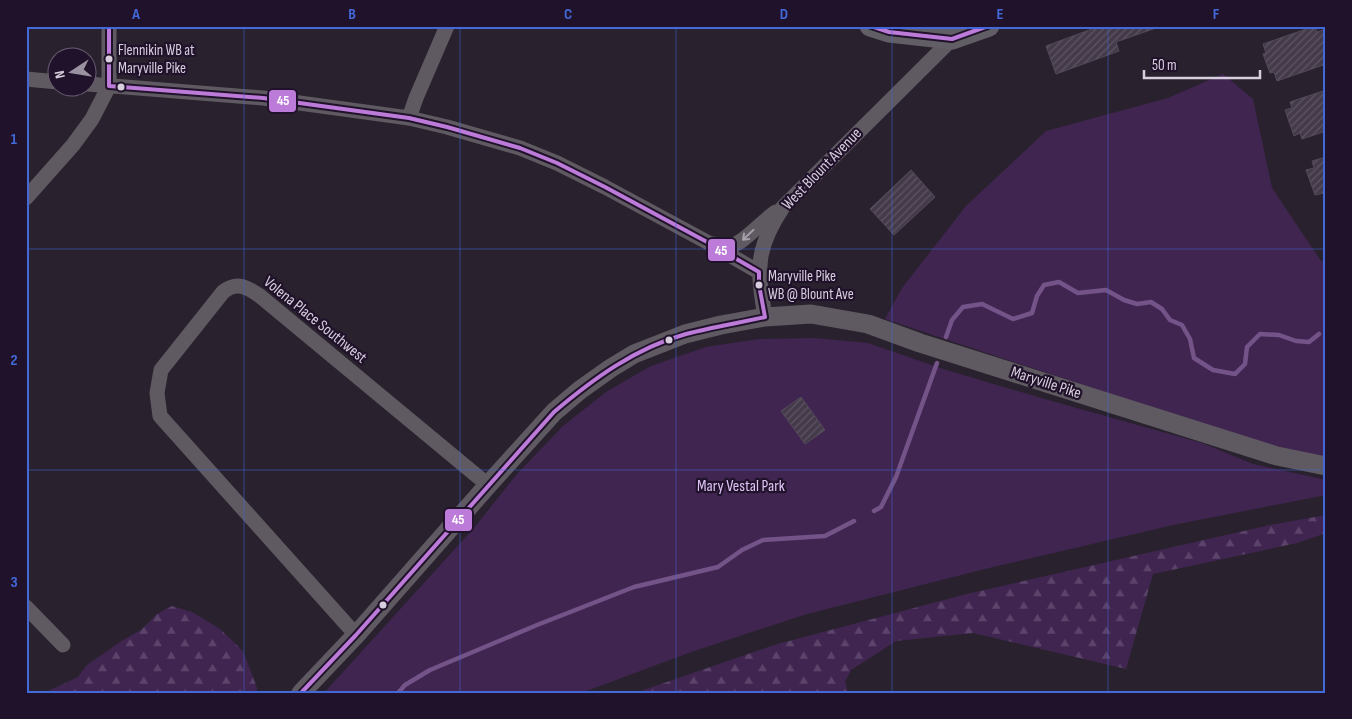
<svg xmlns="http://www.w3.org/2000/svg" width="1352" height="719" viewBox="0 0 1352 719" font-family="'Sofia Sans Condensed',sans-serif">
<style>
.forest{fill:url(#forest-firs)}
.park{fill:#402551}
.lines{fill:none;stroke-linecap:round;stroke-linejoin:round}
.stream{stroke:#735388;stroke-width:4.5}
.building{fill:url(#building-hatch);stroke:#524b57}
.minor{stroke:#5f5a61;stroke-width:15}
.tertiary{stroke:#5f5a61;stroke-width:19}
.secondary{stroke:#615e65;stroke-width:21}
.bus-1-casing{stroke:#20122a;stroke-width:8}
.bus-1{stroke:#bd7bd9;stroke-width:4}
.oneway{stroke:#a7a0ac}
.grid{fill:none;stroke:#4268d9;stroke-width:1;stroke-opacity:0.55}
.bus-dot{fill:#d7cede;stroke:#20122a;stroke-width:2}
.labels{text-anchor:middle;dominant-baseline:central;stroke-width:4.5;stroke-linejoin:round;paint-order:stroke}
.bus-label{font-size:15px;fill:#d7cede;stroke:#20122a;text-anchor:start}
.street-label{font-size:16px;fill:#d7cede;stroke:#20122a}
.park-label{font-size:16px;fill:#e0c3f5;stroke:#20122a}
.line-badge{stroke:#20122a;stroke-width:2}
.badge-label{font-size:14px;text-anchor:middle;font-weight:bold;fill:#fff}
.neatline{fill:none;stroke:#4268d9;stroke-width:2}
.grid-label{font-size:16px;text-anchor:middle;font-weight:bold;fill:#4268d9}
</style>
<defs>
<pattern id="forest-firs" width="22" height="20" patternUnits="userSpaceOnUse" patternTransform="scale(1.25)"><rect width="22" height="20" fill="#402551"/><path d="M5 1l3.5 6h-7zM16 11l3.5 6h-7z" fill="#5b436a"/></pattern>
<pattern id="building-hatch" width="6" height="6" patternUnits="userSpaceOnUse" patternTransform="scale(1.25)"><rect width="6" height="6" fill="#443a4a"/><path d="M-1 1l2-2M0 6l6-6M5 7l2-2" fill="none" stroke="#5e5564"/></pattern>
</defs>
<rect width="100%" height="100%" fill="#29222e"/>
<g class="forest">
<path d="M1326 515V533L1297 543 1153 574 1126 669 973 633 896 641 851 670 845 682 848 693H635L774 645 967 594 1270 525Z"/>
<path d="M172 606 192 612 220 629 243 651 257 688V693H44L78 677 87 665 123 640 141 630 157 614Z"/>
</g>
<g class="park">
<path d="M1223 74 1253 99 1272 188 1321 261 1326 260V458C1266 446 1209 426 1151 407 1062 378 974 349 885 319L902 288 966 206 1046 131 1168 98Z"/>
<path d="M815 338 868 343 943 369 1048 400 1202 443 1253 464 1326 480V495L1173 525 993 567 807 614 694 651 581 693H324L474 528 517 474 563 426 606 392 651 366 706 347 759 339Z"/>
</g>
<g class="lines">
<g class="stream">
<path d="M1325 314 1326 310"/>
<path d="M946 337 952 320 963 307 982 304 1013 319 1032 313 1037 296 1044 285 1059 282 1078 293 1106 290 1124 300 1137 304 1151 302 1162 309 1170 320 1182 325 1190 339 1194 358 1213 370 1235 374 1245 364 1247 347 1260 334 1279 335 1296 341 1309 342 1319 334"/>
<path d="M874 511 881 507 896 477 937 363"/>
<path d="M398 693 405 685 430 670 537 625 634 587 718 567 742 550 763 540 825 536 854 521"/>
</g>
</g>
<g class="building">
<path d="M1100 26H1156V28L1116 42 1119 51 1056 74 1046 46Z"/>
<path d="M1315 26 1317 32 1326 29V64L1277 81 1274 72 1270 73 1263 54 1266 53 1263 44Z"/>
<path d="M1326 90V131L1302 139 1300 133 1294 136 1285 110 1292 108 1290 102Z"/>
<path d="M1326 157V195H1324L1323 193 1315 195 1306 170 1314 168 1312 161Z"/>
<path d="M911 170 935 197 894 235 870 209Z"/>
<path d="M801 397 825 430 805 444 781 411Z"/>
</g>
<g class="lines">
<g class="minor">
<path d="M26 79 58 82"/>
<path d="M88 84 263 98 409 118 447 127 520 148 557 163 605 187 707 242 759 272"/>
<path d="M409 118 416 98 447 26"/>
<path d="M26 198 73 145 92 119 109 86V26"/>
<path d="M714 244C719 245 725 247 730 246 742 245 763 220 776 212"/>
<path d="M765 317C757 269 755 249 783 207L952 39"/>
<path d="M26 607 63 645"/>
<path d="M356 635 160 416 157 393 161 370 223 292C237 281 247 287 260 296L488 485"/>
</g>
<path class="tertiary" d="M301 693 356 635 488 485 554 412 580 390 611 368 634 354 685 334 721 325 765 317 811 314 868 324 920 343 1277 456 1326 466"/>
<path class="secondary" d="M870 26 889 32 952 39 989 26"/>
<g class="bus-1-casing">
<g id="bus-1">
<path d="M109 26V86L263 98 409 118 447 127 520 148 557 163 605 187 707 242 759 272V285L765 317C739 323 712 327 686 334 635 348 593 379 554 412L356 635 301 693"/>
<path d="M871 26 889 32 952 39 988 26"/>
</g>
</g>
<use href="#bus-1" class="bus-1"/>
</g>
<defs><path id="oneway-shaft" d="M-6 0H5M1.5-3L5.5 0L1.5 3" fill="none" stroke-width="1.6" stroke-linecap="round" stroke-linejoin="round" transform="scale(1.25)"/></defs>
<use class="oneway" href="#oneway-shaft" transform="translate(748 235) rotate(137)"/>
<path class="grid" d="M244 26V693M460 26V693M676 26V693M892 26V693M1108 26V693M26 249H1326M26 470H1326"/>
<g class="bus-dot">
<circle cx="109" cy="59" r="4.5"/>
<circle cx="121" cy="87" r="4.5"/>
<circle cx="759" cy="285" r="4.5"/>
<circle cx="669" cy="340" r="4.5"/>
<circle cx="383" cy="605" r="4.5"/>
</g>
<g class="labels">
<g class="bus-label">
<text x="118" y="50">Flennikin WB at<tspan x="118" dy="18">Maryville Pike</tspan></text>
<text x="768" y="276">Maryville Pike<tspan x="768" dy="18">WB @ Blount Ave</tspan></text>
</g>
<g class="street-label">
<text transform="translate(822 169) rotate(-46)">West Blount Avenue</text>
<text transform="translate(315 320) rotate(39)">Volena Place Southwest</text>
<text transform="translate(1046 383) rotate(18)">Maryville Pike</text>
</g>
<g class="park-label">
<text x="741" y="486">Mary Vestal Park</text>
</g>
</g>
<g class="line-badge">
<rect x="268" y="89" width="29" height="24" rx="5" fill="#bd7bd9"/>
<rect x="707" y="238" width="29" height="24" rx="5" fill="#bd7bd9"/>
<rect x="444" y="508" width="29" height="24" rx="5" fill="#bd7bd9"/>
</g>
<g class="badge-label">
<text x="283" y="105">45</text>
<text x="721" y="255">45</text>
<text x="458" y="524">45</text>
</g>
<rect width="1352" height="719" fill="none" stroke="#20122a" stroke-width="55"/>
<g transform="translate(72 72) rotate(258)"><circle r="24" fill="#20122a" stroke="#695d72"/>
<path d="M0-4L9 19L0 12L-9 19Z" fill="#9a92a0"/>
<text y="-8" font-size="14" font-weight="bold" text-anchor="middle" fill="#d7cede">N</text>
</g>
<path d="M1144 70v8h116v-8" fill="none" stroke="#d7cede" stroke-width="2.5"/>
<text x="1152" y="70" font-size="15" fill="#d7cede" stroke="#20122a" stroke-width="4" paint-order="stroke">50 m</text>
<rect x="28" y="28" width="1296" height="664" class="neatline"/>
<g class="grid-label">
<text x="136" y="19">A</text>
<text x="352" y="19">B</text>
<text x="568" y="19">C</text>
<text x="784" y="19">D</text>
<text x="1000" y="19">E</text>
<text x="1216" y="19">F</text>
<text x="14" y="144">1</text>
<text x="14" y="365">2</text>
<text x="14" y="587">3</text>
</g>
</svg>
